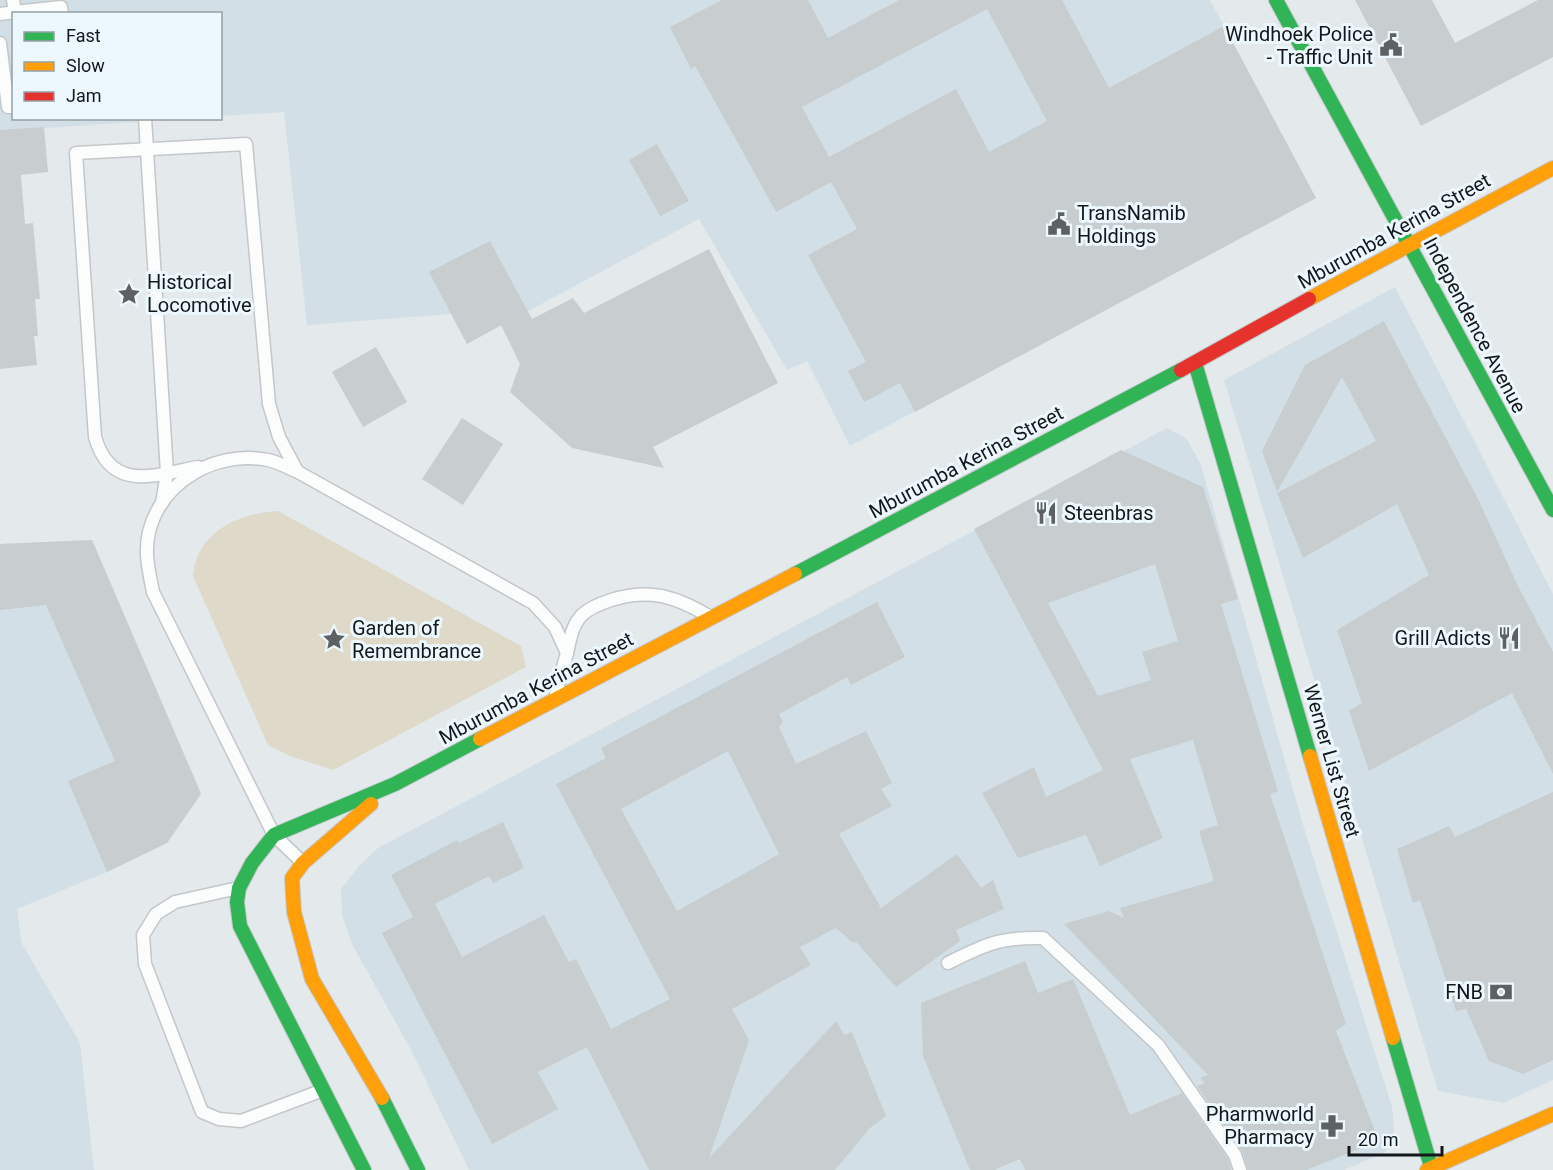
<svg xmlns="http://www.w3.org/2000/svg" width="1553" height="1170" viewBox="0 0 1553 1170" font-family="Roboto,sans-serif">
<style>
.built{fill:#d3dfe6}
.green{fill:#ded9c8}
.building{fill:#c8cdcf;fill-rule:evenodd}
.lines{fill:none;stroke-linecap:round;stroke-linejoin:round}
.lane-casing{stroke:#c3c7ca;stroke-width:15}
.fast-casing{stroke:#c3c7ca;stroke-width:16}
.slow-casing{stroke:#c3c7ca;stroke-width:16}
.jam-casing{stroke:#c3c7ca;stroke-width:16}
.lane{stroke:#fbfcfc;stroke-width:12}
.fast{stroke:#30b455;stroke-width:14}
.slow{stroke:#ff9f0a;stroke-width:14}
.jam{stroke:#e5322d;stroke-width:14}
.labels{text-anchor:middle;dominant-baseline:central;stroke-width:6;stroke-linejoin:round;paint-order:stroke}
.poi-label{font-size:20px;fill:#14181a;stroke:#edf8fe;text-anchor:end}
.street-label{font-size:20px;fill:#14181a;stroke:#edf8fe}
</style>
<rect width="100%" height="100%" fill="#e4e9ec"/>
<g class="built">
<path d="M0 0H1210L1316 198 850 446 807 361 787 370 699 219 467 344 451 314 307 325 284 112 221 116 220 14H14V118L180 119 0 131Z"/>
<path d="M1395 287 1553 594V1080L1503 1103 1438 1091 1224 380Z"/>
<path d="M1167 428 1187 439 1201 465 1304 828 1392 1107 1394 1129 1386 1152 1344 1170H469L411 1050 352 944 342 915 341 889 358 867 378 848Z"/>
<path d="M92 540 201 793 167 843 107 872 17 909 21 942 80 1043 94 1170H0V544Z"/>
</g>
<path class="green" d="M278 511 521 646 526 667 333 770 290 756 268 745 193 576C196 533 238 513 278 511Z"/>
<g class="building">
<path d="M722 0H808L828 38 899 0H1062L1109 88 1224 26 1316 198 915 412 900 383 864 402 848 371 866 362 808 255 857 229 831 182 776 212 695 66 691 69 670 27ZM987 9 1047 121 989 152 956 89 829 157 802 107Z"/>
<path d="M1355 0H1432L1455 43 1538 0H1553V57L1421 126Z"/>
<path d="M44 127 48 172 21 175 25 224 33 223 40 299H35L38 336H34L37 365 0 369V130Z"/>
<path d="M657 144 689 201 660 216 629 160Z"/>
<path d="M490 241 532 319 573 298 584 313 709 249 778 383 653 447 664 468 572 448 510 392 520 364 501 325 467 344 429 272Z"/>
<path d="M1384 321 1478 499 1518 586 1553 652V774L1512 693 1369 771 1349 711 1362 703 1337 630 1429 575 1397 504 1303 558 1277 493 1376 441 1342 377 1277 492 1262 451 1305 365Z"/>
<path d="M376 347 407 402 363 427 332 372Z"/>
<path d="M462 418 503 444 463 505 422 479Z"/>
<path d="M1121 450 1203 487 1238 599 1221 604 1278 791 1270 794 1346 1024 1336 1031 1379 1141 1306 1170H1248L1242 1151 1197 1086 1205 1083 1200 1078 1208 1075 1064 924 1109 911 1124 918 1120 908 1214 881 1199 831 1218 825 1193 740 1130 759 1163 838 1100 866 1086 835 1018 858 982 793 1034 767 1046 797 1103 770 974 529ZM1155 564 1178 641 1142 652 1151 680 1098 696 1048 603Z"/>
<path d="M92 540 201 794 167 843 107 872 68 781 115 761 46 605 0 610V544Z"/>
<path d="M877 602 905 657 851 685 847 677 779 714 783 722 779 727 796 764 866 731 892 783 881 789 892 806 839 834 881 908 957 854 981 888 993 880 1004 909 956 930 960 941 896 987 856 942 853 943 836 928 800 947 811 965 732 1009 749 1040 709 1158 836 1021 844 1035 852 1032 886 1116 870 1128 835 1170H649L587 1047 538 1072 558 1109 492 1144 382 933 413 917 391 875 457 840 459 843 503 822 524 868 493 883 489 876 435 904 462 957 544 915 569 962 576 959 611 1029 670 999 556 784 606 758 601 748ZM728 751 779 854 677 911 621 809Z"/>
<path d="M1553 792V1060L1523 1074 1489 1061 1466 1009 1456 1011 1420 900 1413 903 1397 849 1449 826 1455 837Z"/>
<path d="M1025 961 1038 993 1073 979 1130 1115 1182 1093 1228 1159 1231 1170H1025L1020 1159 994 1170H970L923 1056 921 1003Z"/>
</g>
<g class="lines">
<g class="lane-casing">
<g id="lane">
<path d="M15 12 61 7 62 14"/>
<path d="M0 14 15 12 13 0"/>
<path d="M0 43 8 107H14"/>
<path d="M145 118 167 473 162 503"/>
<path d="M198 467C155 475 111 493 95 437L76 153 246 144 269 404 279 437 297 471"/>
<path d="M567 653C570 640 572 625 582 615 589 608 602 603 611 600 649 588 674 596 707 615"/>
<path d="M302 862 274 835 153 592C149 572 144 552 149 532 162 480 217 450 268 460 278 462 288 468 298 472L533 603 555 627 567 653 556 692"/>
<path d="M238 888 175 902 156 914 143 935 145 964 202 1112 219 1119 241 1121 323 1090"/>
<path d="M948 963C986 944 1000 937 1043 938L1158 1045 1235 1155 1240 1170"/>
</g>
</g>
<g class="fast-casing">
<g id="fast">
<path d="M1276 0 1553 510"/>
<path d="M1195 363 1310 756"/>
<path d="M795 574 1181 370"/>
<path d="M1393 1038 1432 1170"/>
<path d="M382 1098 418 1170"/>
<path d="M364 1170 240 926 237 902 239 888 252 863 274 835 395 784 480 739"/>
</g>
</g>
<g class="slow-casing">
<g id="slow">
<path d="M1309 299 1553 168"/>
<path d="M480 739 795 574"/>
<path d="M1310 756 1393 1038"/>
<path d="M371 804 303 863 292 878 294 912 312 979 382 1098"/>
<path d="M1427 1170 1553 1114"/>
</g>
</g>
<g class="jam-casing">
<path id="jam" d="M1181 370 1309 299"/>
</g>
<use href="#lane" class="lane"/>
<use href="#fast" class="fast"/>
<use href="#slow" class="slow"/>
<use href="#jam" class="jam"/>
</g>
<defs>
<g id="civic-bare" transform="scale(1.8)"><path d="M-.6-6.5H3V-4.5H.6V-3L4-1V1h2V6H-6V1h2V-1L-.6-3ZM-1.2 2.5V6h2.4V2.5Z" fill="#5d6164" stroke="#edf8fe" stroke-width="2.5" paint-order="stroke"/></g>
<g id="sight-bare" transform="scale(1.8)"><path d="M0-6L1.8-2.2L6-1.7L2.9 1.2L3.7 5.4L0 3.3L-3.7 5.4L-2.9 1.2L-6-1.7L-1.8-2.2Z" fill="#5d6164" stroke="#edf8fe" stroke-width="2.5" paint-order="stroke"/></g>
<g id="restaurant-bare" transform="scale(1.8)"><path d="M-5-6h1v4h1v-4h1v4h1v-4h1v5L-1.5 .5V6h-2V.5L-5-1ZM5-6V6H3V1.5H1.5Q1.5-4 5-6Z" fill="#5d6164" stroke="#edf8fe" stroke-width="2.5" paint-order="stroke"/></g>
<g id="bank-bare" transform="scale(1.8)"><path d="M-6-4H6V4H-6ZM0-2.3a2.3 2.3 0 1 0 0 4.6a2.3 2.3 0 1 0 0-4.6Z" fill="#5d6164" stroke="#edf8fe" stroke-width="2.5" paint-order="stroke"/></g>
<g id="pharmacy-bare" transform="scale(1.8)"><path d="M-2-6h4v4h4v4h-4v4h-4v-4h-4v-4h4Z" fill="#5d6164" stroke="#edf8fe" stroke-width="2.5" paint-order="stroke"/></g>
</defs>
<g fill-rule="evenodd">
<use href="#civic-bare" x="1391" y="45"/>
<use href="#civic-bare" x="1059" y="224"/>
<use href="#sight-bare" x="129" y="294"/>
<use href="#restaurant-bare" x="1046" y="513"/>
<use href="#restaurant-bare" x="1509" y="638"/>
<use href="#sight-bare" x="334" y="639"/>
<use href="#bank-bare" x="1501" y="992"/>
<use href="#pharmacy-bare" x="1332" y="1126"/>
</g>
<g class="labels">
<g class="poi-label">
<text x="1373" y="34">Windhoek Police<tspan x="1373" dy="23">- Traffic Unit</tspan></text>
<text x="1077" y="213" text-anchor="start">TransNamib<tspan x="1077" dy="23">Holdings</tspan></text>
<text x="147" y="282" text-anchor="start">Historical<tspan x="147" dy="23">Locomotive</tspan></text>
<text x="1064" y="513" text-anchor="start">Steenbras</text>
<text x="352" y="628" text-anchor="start">Garden of<tspan x="352" dy="23">Remembrance</tspan></text>
<text x="1491" y="638">Grill Adicts</text>
<text x="1483" y="992">FNB</text>
<text x="1314" y="1114">Pharmworld<tspan x="1314" dy="23">Pharmacy</tspan></text>
</g>
<g class="street-label">
<text transform="translate(1394 231) rotate(-29)">Mburumba Kerina Street</text>
<text transform="translate(1475 325) rotate(62)">Independence Avenue</text>
<text transform="translate(966 462) rotate(-28)">Mburumba Kerina Street</text>
<text transform="translate(536 688) rotate(-28)">Mburumba Kerina Street</text>
<text transform="translate(1332 761) rotate(74)">Werner List Street</text>
</g>
</g>
<rect x="12" y="12" width="210" height="108" fill="#edf8fe" stroke="#969ea3" stroke-width="1.5"/>
<rect x="24" y="32" width="30" height="9" fill="#30b455" stroke="#969ea3" stroke-width="1.5"/>
<text x="66" y="42" font-size="18" fill="#14181a">Fast</text>
<rect x="24" y="62" width="30" height="9" fill="#ff9f0a" stroke="#969ea3" stroke-width="1.5"/>
<text x="66" y="72" font-size="18" fill="#14181a">Slow</text>
<rect x="24" y="92" width="30" height="9" fill="#e5322d" stroke="#969ea3" stroke-width="1.5"/>
<text x="66" y="102" font-size="18" fill="#14181a">Jam</text>
<path d="M1349 1146v9h93v-9" fill="none" stroke="#14181a" stroke-width="3"/>
<text x="1358" y="1146" font-size="18" fill="#14181a" stroke="#edf8fe" stroke-width="4.5" paint-order="stroke">20 m</text>
</svg>
